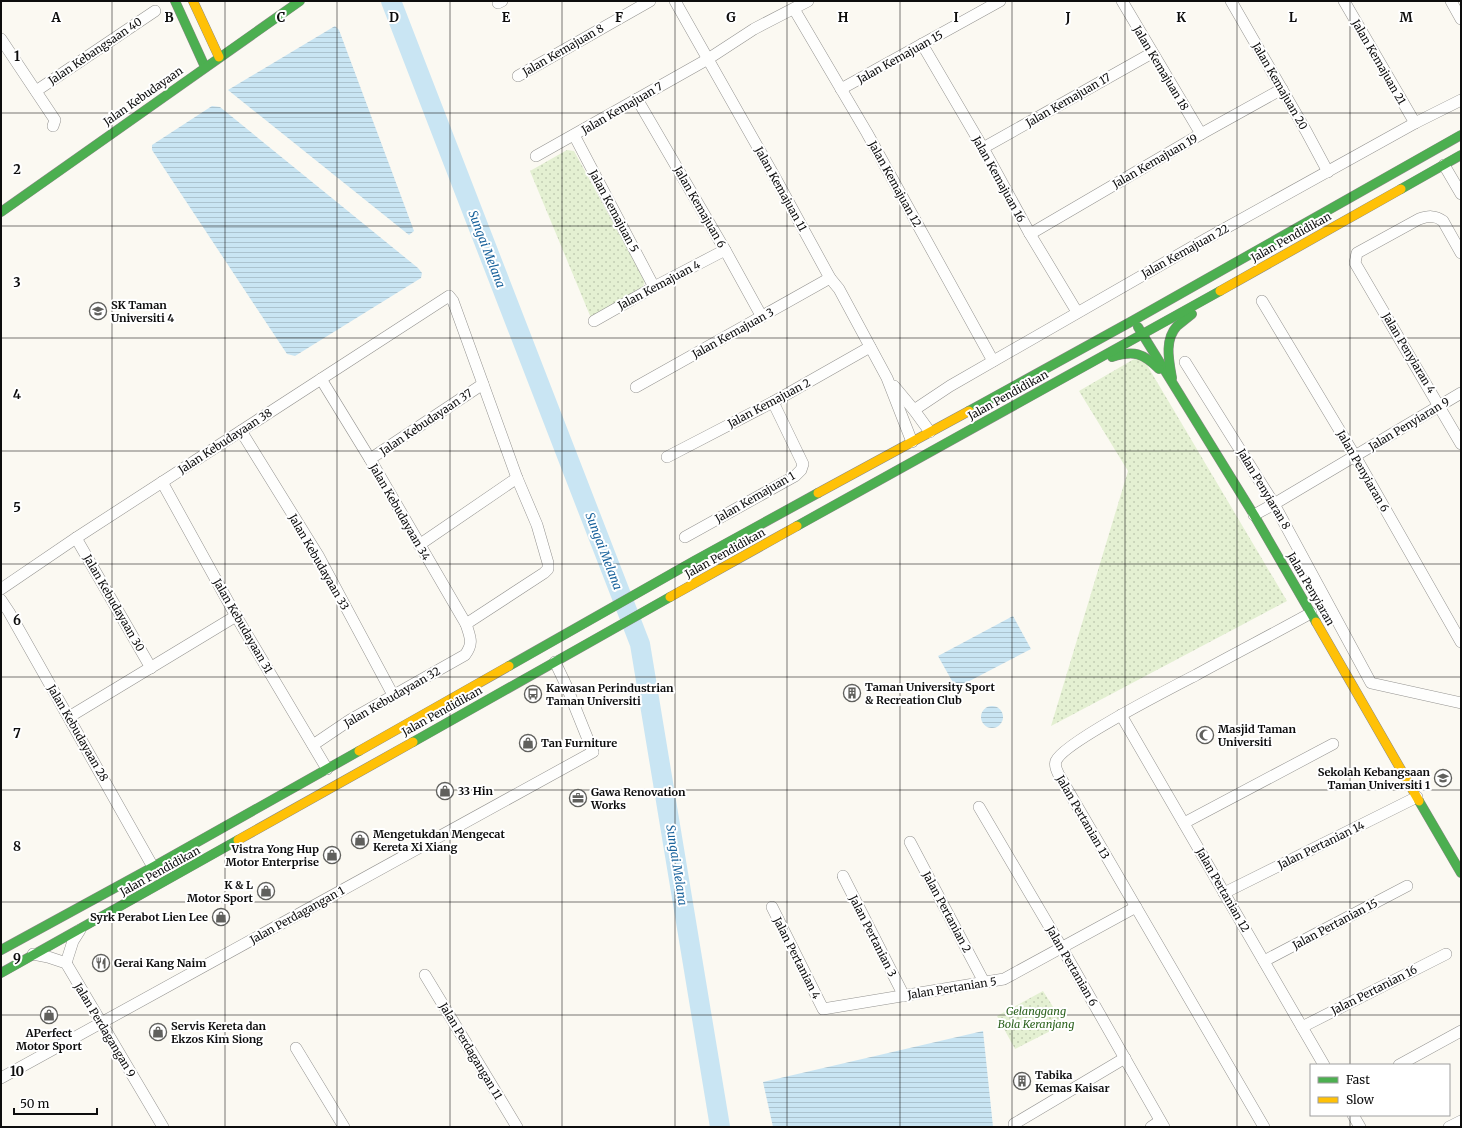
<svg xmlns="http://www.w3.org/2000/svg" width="1462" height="1128" viewBox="0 0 1462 1128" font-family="Merriweather,serif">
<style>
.grass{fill:url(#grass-dots)}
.water{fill:url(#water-rules)}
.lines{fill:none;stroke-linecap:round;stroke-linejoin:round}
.river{stroke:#c9e5f3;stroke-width:20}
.street-casing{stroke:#949390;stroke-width:12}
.fast-casing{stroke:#8b8a87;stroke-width:10}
.slow-casing{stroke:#8b8a87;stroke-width:10}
.street{stroke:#fefefd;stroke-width:11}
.fast{stroke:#4caf50;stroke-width:9}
.slow{stroke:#ffc107;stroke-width:9}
.grid{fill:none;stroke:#0d0d0d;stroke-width:1;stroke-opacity:0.55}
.labels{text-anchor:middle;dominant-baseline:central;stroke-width:4;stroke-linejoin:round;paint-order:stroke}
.street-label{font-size:11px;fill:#0d0d0d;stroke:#fff}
.poi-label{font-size:11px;font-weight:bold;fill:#0d0d0d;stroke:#fff;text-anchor:start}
.park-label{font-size:11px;font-style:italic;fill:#2d631f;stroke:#fff}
.water-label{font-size:12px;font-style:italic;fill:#1a639c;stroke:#fff}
.grid-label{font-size:13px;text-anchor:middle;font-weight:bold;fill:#0d0d0d;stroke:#fff;stroke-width:4;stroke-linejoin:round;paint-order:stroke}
</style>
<defs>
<pattern id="grass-dots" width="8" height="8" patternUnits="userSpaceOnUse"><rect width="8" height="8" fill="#e4f0d2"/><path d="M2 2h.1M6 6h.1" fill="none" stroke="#c2cdb3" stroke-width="1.8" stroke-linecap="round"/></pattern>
<pattern id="water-rules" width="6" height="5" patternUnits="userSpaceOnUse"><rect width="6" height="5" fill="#c9e5f3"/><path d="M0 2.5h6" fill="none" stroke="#abc3cf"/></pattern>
</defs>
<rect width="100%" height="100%" fill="#fbf9f2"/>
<g class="grass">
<path d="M567 150 574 151 645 281 642 289 591 318 530 171Z"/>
<path d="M1141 355 1287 601 1051 726 1128 471 1079 391Z"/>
<path d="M1043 991 1064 1024 1015 1049 997 1016Z"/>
</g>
<g class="water">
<path d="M335 26 339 30 414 231 409 235 228 90Z"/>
<path d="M212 106 220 107 418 268 422 273 421 278 295 356 287 354 152 150V145Z"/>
<path d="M1013 616 1031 649 956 688 938 656Z"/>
<circle cx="992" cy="717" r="11"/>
<path d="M983 1031 993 1127H773L763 1082Z"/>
</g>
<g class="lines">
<path class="river" d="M391 1 640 644 720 1127"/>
<g class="street-casing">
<g id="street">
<path d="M675 1 777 181 830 278 839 289 887 378 912 442"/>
<path d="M1122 1 1201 134"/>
<path d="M1231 1 1306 131 1328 172"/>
<path d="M1344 1 1415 123"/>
<path d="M1451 1 1461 19"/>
<path d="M498 3 502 1"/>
<path d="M794 9 867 133 993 361"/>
<path d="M1 39 55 120 53 126"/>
<path d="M922 44 983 148 1030 234 1077 312"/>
<path d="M518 76 650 1"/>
<path d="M841 89 1000 1"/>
<path d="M36 91 155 11"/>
<path d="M637 99 725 250 762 317"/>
<path d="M574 135 654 287"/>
<path d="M983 148 1152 53"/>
<path d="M536 156 708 59 754 29 808 1"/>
<path d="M1444 165 1461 194"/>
<path d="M1030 234 1201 134 1282 89"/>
<path d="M1461 253 1443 221C1435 215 1428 216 1419 219L1357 253 1355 263 1461 444"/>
<path d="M1262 301 1355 456 1461 642"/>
<path d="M594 321 654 287 725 250"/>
<path d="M1185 362 1274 504 1371 683 1461 703"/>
<path d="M894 386 914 410 930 432"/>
<path d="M636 387 830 278"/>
<path d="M914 410 950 386 1206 239 1415 123 1461 100"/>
<path d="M241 431 319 557 393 695"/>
<path d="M667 457 773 402 870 347"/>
<path d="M370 459 483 384"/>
<path d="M162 482 236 616 327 769"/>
<path d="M1254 515 1274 504 1461 393"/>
<path d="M685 537 795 476 801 470 803 464 773 402"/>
<path d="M76 538 151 668"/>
<path d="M419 545 517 478"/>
<path d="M1 589 76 538 449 296 453 301 517 478 537 525 548 563V569L544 573 466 624"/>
<path d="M1 600 9 612 153 867"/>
<path d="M1121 715 1324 1065"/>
<path d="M69 717 236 616"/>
<path d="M313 745 350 720 465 655C474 643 470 637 466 624L370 459 321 379"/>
<path d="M979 807 1062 948 1164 1127"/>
<path d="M1184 823 1333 744"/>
<path d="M910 842 984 982"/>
<path d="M843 876 904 996"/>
<path d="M1224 893 1417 797"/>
<path d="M772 907 823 1009 1004 979 1136 907"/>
<path d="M33 954 48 957 66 963 163 1127"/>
<path d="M1264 961 1407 886"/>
<path d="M66 963 73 941 80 930"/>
<path d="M425 975 517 1127"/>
<path d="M1302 1027 1446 954"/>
<path d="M296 1048 344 1127"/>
<path d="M1399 1065 1461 1031"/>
<path d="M1 1078 593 752 566 685 555 662"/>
<path d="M1353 1115 1360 1127"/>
<path d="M1014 1124 1125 1058"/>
<path d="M1151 1127 1160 1121"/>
<path d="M1264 1127 1059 775C1057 771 1054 766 1056 761 1063 743 1173 687 1196 675 1234 654 1273 634 1311 613"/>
<path d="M1449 1127 1461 1121"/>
</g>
</g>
<g class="fast-casing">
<g id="fast">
<path d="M175 1 205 67"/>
<path d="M1401 189 1461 155"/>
<path d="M1 212 300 1"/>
<path d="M1138 327 1254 515 1316 622"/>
<path d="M1112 357C1134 350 1143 353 1159 369"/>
<path d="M1172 378C1169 361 1164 340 1177 326 1182 322 1187 318 1192 314"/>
<path d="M969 411 1134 320 1461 135"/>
<path d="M797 526 1220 291"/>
<path d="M509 666 694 561 818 493"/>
<path d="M413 742 670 597"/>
<path d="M1419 801 1461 873"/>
<path d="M1 950 153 867 359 751"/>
<path d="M1 973 238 840"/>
</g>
</g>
<g class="slow-casing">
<g id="slow">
<path d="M193 1 219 57"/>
<path d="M1220 291 1401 189"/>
<path d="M818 493 969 411"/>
<path d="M670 597 797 526"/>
<path d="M1316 622 1419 801"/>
<path d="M359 751 509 666"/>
<path d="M238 840 413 742"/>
</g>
</g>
<use href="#street" class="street"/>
<use href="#fast" class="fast"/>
<use href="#slow" class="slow"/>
</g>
<path class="grid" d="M112 1V1127M225 1V1127M337 1V1127M450 1V1127M562 1V1127M675 1V1127M787 1V1127M900 1V1127M1012 1V1127M1125 1V1127M1237 1V1127M1350 1V1065M1 113H1461M1 226H1461M1 338H1461M1 451H1461M1 564H1461M1 677H1461M1 790H1461M1 902H1461M1 1015H1461M1350 1115V1127"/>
<defs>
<g id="school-ring" transform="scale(0.9)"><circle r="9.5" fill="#fff" stroke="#60605d" stroke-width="1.5"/><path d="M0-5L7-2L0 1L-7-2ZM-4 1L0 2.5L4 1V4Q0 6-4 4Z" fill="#60605d"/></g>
<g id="building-ring" transform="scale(0.9)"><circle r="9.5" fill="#fff" stroke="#60605d" stroke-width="1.5"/><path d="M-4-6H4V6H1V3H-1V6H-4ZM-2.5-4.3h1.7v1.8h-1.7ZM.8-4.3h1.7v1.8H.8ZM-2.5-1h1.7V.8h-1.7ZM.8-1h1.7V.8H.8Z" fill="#60605d"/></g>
<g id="bus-ring" transform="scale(0.9)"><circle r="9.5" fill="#fff" stroke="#60605d" stroke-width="1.5"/><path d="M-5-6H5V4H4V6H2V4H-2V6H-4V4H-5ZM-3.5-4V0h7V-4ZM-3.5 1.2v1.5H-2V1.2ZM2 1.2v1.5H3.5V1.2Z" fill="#60605d"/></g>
<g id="mosque-ring" transform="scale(0.9)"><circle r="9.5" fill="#fff" stroke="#60605d" stroke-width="1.5"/><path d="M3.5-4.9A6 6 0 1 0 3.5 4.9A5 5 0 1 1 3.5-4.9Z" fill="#60605d"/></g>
<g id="shop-ring" transform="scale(0.9)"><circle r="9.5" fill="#fff" stroke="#60605d" stroke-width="1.5"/><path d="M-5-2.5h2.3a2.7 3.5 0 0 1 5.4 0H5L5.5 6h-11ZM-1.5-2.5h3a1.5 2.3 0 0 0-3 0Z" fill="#60605d"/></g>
<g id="office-ring" transform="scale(0.9)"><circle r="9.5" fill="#fff" stroke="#60605d" stroke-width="1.5"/><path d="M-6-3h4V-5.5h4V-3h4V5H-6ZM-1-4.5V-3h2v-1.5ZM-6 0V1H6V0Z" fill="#60605d"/></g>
<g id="restaurant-ring" transform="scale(0.9)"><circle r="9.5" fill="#fff" stroke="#60605d" stroke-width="1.5"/><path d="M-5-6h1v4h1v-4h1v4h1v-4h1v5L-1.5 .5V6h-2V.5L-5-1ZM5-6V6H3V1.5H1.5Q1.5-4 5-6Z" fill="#60605d"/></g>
</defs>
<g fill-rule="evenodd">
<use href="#school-ring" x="98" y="311"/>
<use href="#building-ring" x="852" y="693"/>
<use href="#bus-ring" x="533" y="694"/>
<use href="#mosque-ring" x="1205" y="735"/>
<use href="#shop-ring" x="528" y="743"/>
<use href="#school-ring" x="1443" y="778"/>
<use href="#shop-ring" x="445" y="791"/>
<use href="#office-ring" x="578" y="798"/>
<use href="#shop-ring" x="360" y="840"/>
<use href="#shop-ring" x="332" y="855"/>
<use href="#shop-ring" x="266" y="891"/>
<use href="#shop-ring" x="221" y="917"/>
<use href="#restaurant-ring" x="101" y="963"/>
<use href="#shop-ring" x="49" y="1015"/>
<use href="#shop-ring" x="158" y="1032"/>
<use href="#building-ring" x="1022" y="1081"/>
</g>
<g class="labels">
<g class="street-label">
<text transform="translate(563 50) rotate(-30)">Jalan Kemajuan 8</text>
<text transform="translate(95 51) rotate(-34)">Jalan Kebangsaan 40</text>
<text transform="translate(900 57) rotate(-29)">Jalan Kemajuan 15</text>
<text transform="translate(1379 62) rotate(60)">Jalan Kemajuan 21</text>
<text transform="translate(1161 68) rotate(59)">Jalan Kemajuan 18</text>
<text transform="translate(1280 86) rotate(60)">Jalan Kemajuan 20</text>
<text transform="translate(143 96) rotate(-35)">Jalan Kebudayaan</text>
<text transform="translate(1068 100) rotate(-30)">Jalan Kemajuan 17</text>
<text transform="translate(622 108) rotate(-30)">Jalan Kemajuan 7</text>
<text transform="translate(1155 161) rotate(-30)">Jalan Kemajuan 19</text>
<text transform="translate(999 179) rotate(61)">Jalan Kemajuan 16</text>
<text transform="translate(895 184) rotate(61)">Jalan Kemajuan 12</text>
<text transform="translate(781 189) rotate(61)">Jalan Kemajuan 11</text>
<text transform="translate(700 207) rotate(60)">Jalan Kemajuan 6</text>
<text transform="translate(614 211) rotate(62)">Jalan Kemajuan 5</text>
<text transform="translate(1291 237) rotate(-29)">Jalan Pendidikan</text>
<text transform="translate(1185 251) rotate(-29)">Jalan Kemajuan 22</text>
<text transform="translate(659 285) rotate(-28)">Jalan Kemajuan 4</text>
<text transform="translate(733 333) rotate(-29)">Jalan Kemajuan 3</text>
<text transform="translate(1409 353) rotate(59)">Jalan Penyiaran 4</text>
<text transform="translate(1008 395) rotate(-29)">Jalan Pendidikan</text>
<text transform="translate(769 403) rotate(-28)">Jalan Kemajuan 2</text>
<text transform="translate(426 422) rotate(-34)">Jalan Kebudayaan 37</text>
<text transform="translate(1409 424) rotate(-31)">Jalan Penyiaran 9</text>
<text transform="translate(225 441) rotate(-33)">Jalan Kebudayaan 38</text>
<text transform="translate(1363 471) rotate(60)">Jalan Penyiaran 6</text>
<text transform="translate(1264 489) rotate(59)">Jalan Penyiaran 8</text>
<text transform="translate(755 497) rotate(-30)">Jalan Kemajuan 1</text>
<text transform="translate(400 512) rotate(60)">Jalan Kebudayaan 34</text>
<text transform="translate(725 553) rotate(-29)">Jalan Pendidikan</text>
<text transform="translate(319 562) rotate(60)">Jalan Kebudayaan 33</text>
<text transform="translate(1311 589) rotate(60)">Jalan Penyiaran</text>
<text transform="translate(114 603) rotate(60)">Jalan Kebudayaan 30</text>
<text transform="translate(243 626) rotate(60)">Jalan Kebudayaan 31</text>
<text transform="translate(392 697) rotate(-30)">Jalan Kebudayaan 32</text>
<text transform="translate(442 711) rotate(-29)">Jalan Pendidikan</text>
<text transform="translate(78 733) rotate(60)">Jalan Kebudayaan 28</text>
<text transform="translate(1083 817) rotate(60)">Jalan Pertanian 13</text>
<text transform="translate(1321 845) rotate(-26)">Jalan Pertanian 14</text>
<text transform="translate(160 871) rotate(-29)">Jalan Pendidikan</text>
<text transform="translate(1223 890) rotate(60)">Jalan Pertanian 12</text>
<text transform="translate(947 912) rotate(62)">Jalan Pertanian 2</text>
<text transform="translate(297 915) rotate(-29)">Jalan Perdagangan 1</text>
<text transform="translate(1335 924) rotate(-28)">Jalan Pertanian 15</text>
<text transform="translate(873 936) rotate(63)">Jalan Pertanian 3</text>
<text transform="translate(797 958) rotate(63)">Jalan Pertanian 4</text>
<text transform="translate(1072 966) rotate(60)">Jalan Pertanian 6</text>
<text transform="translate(952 988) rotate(-9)">Jalan Pertanian 5</text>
<text transform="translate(1374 990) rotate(-27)">Jalan Pertanian 16</text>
<text transform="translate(105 1030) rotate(59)">Jalan Perdagangan 9</text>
<text transform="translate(471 1051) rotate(59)">Jalan Perdagangan 11</text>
</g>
<g class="poi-label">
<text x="111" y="305">SK Taman<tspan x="111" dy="13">Universiti 4</tspan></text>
<text x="865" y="687">Taman University Sport<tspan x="865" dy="13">&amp; Recreation Club</tspan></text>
<text x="546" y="688">Kawasan Perindustrian<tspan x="546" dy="13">Taman Universiti</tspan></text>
<text x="1218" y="729">Masjid Taman<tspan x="1218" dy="13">Universiti</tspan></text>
<text x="541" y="743">Tan Furniture</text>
<text x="1430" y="772" text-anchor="end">Sekolah Kebangsaan<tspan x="1430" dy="13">Taman Universiti 1</tspan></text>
<text x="458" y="791">33 Hin</text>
<text x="591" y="792">Gawa Renovation<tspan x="591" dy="13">Works</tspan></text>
<text x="373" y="834">Mengetukdan Mengecat<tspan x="373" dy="13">Kereta Xi Xiang</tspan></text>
<text x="319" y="849" text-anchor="end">Vistra Yong Hup<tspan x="319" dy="13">Motor Enterprise</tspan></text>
<text x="253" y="885" text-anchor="end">K &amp; L<tspan x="253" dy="13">Motor Sport</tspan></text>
<text x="208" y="917" text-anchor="end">Syrk Perabot Lien Lee</text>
<text x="114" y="963">Gerai Kang Naim</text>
<text x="171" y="1026">Servis Kereta dan<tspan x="171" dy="13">Ekzos Kim Siong</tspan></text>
<text x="49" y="1033" text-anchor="middle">APerfect<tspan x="49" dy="13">Motor Sport</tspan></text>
<text x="1035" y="1075">Tabika<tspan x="1035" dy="13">Kemas Kaisar</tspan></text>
</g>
<g class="park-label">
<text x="1036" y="1011">Gelanggang<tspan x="1036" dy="13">Bola Keranjang</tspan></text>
</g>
<g class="water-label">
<text transform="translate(487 249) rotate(69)">Sungai Melana</text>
<text transform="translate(604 551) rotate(69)">Sungai Melana</text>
<text transform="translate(677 865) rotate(81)">Sungai Melana</text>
</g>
</g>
<g class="grid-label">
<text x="56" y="22">A</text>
<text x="169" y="22">B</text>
<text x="281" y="22">C</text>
<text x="394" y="22">D</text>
<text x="506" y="22">E</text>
<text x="619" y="22">F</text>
<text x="731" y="22">G</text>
<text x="843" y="22">H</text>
<text x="956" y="22">I</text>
<text x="1068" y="22">J</text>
<text x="1181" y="22">K</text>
<text x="1293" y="22">L</text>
<text x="1406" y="22">M</text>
<text x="17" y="61">1</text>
<text x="17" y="174">2</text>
<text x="17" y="287">3</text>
<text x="17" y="399">4</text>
<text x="17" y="512">5</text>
<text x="17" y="625">6</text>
<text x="17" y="738">7</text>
<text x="17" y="851">8</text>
<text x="17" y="963">9</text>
<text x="17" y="1076">10</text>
</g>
<rect width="1462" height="1128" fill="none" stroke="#0d0d0d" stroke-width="4"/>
<rect x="1310" y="1064" width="140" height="52" fill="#ffffff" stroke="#9e9e9e"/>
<rect x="1318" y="1077" width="20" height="6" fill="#4caf50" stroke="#9e9e9e"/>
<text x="1346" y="1084" font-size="12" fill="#0d0d0d">Fast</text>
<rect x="1318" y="1097" width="20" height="6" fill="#ffc107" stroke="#9e9e9e"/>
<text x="1346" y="1104" font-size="12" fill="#0d0d0d">Slow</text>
<path d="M14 1108v6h83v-6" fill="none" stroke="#0d0d0d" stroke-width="2"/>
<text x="20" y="1108" font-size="12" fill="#0d0d0d" stroke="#ffffff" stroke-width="3" paint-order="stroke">50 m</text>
</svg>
